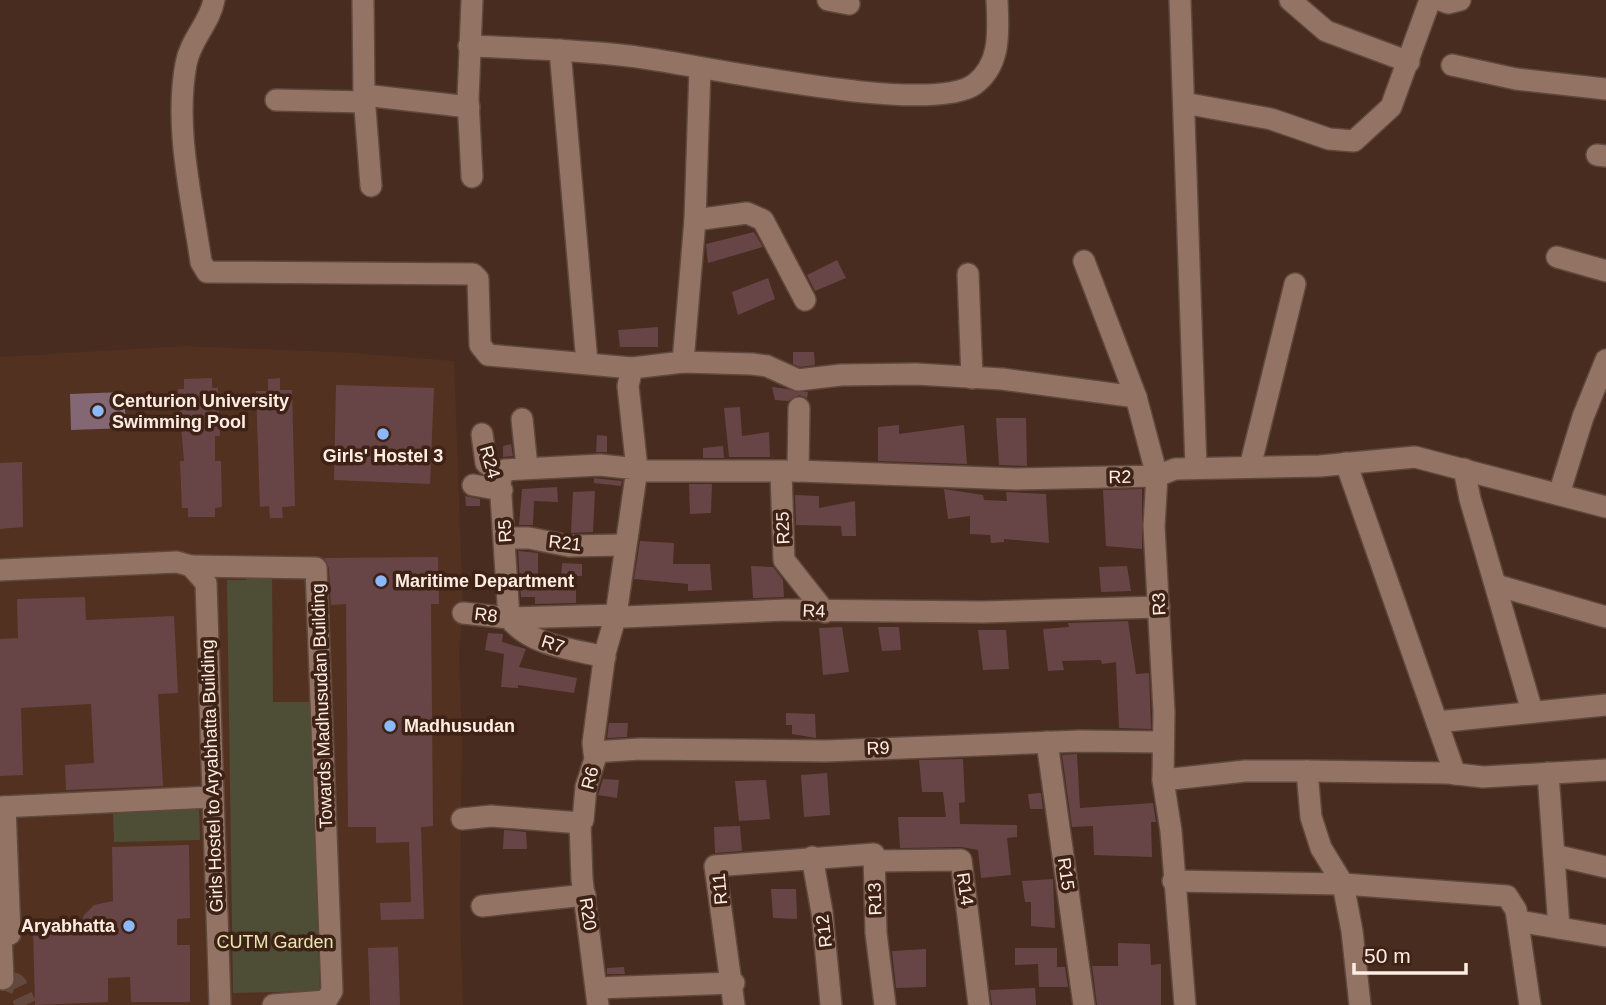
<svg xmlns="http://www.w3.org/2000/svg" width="1606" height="1005" viewBox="0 0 1606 1005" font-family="Helvetica,sans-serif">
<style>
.built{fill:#533120}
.green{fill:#4e4d36}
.water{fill:#836775}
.building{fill:#674546}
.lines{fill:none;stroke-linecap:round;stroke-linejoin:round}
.minor-tunnel{stroke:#63493d;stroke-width:21;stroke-dasharray:21 10;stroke-linecap:butt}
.minor-casing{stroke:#5f483c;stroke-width:24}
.minor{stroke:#927364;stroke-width:21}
.poi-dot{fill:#8cb9fc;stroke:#3d2215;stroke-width:2.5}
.labels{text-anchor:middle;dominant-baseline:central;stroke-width:7;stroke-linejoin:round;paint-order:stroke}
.poi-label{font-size:18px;font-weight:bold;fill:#ffede4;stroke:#3d2215;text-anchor:start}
.street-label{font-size:18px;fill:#ffede4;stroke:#3d2215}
.park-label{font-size:18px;fill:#e8e6b0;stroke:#3d2215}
</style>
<rect width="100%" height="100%" fill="#482c1f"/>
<path class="built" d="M186 346 355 353 454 361 463 609 459 654 462 736 460 913 463 1005H0V357Z"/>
<g class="green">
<path d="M272 573 273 702H310L320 991 233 993 227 580H246L247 574Z"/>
<path d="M199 808 200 840 114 842 113 811Z"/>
</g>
<path class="water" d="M124 392 126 428 71 430 70 394Z"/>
<g class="building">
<path d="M754 232 763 247 708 263 706 244Z"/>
<path d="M837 260 846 278 815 291 807 275Z"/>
<path d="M768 278 775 299 738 315 732 292Z"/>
<path d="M658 327V347H620L618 330Z"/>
<path d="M793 352H814L815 365 800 367 793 364Z"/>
<path d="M212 378V388H218L220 436H215V461H221L222 507 215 508V517H188V508H182L180 461H184L178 389H184V379Z"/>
<path d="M280 378V390H292L295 506 282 507 283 518H270L269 506 260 507 256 391H268V379Z"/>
<path d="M336 385 434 388 430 484 334 480Z"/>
<path d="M772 387 808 392 807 398 799 395 788 401 775 400Z"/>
<path d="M740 407 742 436 769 432 770 457H729L724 408Z"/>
<path d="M996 418H1026L1027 466 999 465Z"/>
<path d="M899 425V434L964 425 967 464 878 461V427Z"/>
<path d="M597 435 607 436V452H596Z"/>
<path d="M511 444 513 456 503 457V446Z"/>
<path d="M723 446 724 458H703V448Z"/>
<path d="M22 462 23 527 0 529V463Z"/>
<path d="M594 478 622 481 621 486 594 483Z"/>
<path d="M689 484H712L711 513 690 514Z"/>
<path d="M557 487 558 502 534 501 533 525H519L522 489Z"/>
<path d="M944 489 983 495 984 500 1007 501 1006 492 1046 494 1049 543 1004 539V542L991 543 990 535 970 534V516L948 519Z"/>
<path d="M1142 489V549L1106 546 1103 490Z"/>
<path d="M595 491 593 532 571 533 573 492Z"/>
<path d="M795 495 819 496V508L855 501 856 536H842L841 526 796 525Z"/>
<path d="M465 496 480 499V506H466Z"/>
<path d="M640 541 674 543 673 564H710L712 590 688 591V584L634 579Z"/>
<path d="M518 551 538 553V583H561L562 563 582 564V576H576V603L535 604V597H521Z"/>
<path d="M438 557 439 604H431L433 826 421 827 424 919 381 920 380 903 411 902 409 842 376 843V827H348L346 604 331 605 329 568 324 558Z"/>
<path d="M751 566 773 567 783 580 784 597 753 598Z"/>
<path d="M1127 566 1131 591 1101 592 1099 567Z"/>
<path d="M85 597 86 620 174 616 178 693 158 694 163 786 66 790 65 765 94 763 91 704 21 708 23 775 0 776V639L18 638 17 599Z"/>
<path d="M1128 621 1136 674 1149 673 1151 729 1119 728 1116 662 1102 664 1101 660 1062 661 1064 670 1048 671 1043 629 1069 627 1068 623Z"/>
<path d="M842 627 849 672 823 675 819 628Z"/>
<path d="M878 627H899L901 650 882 651Z"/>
<path d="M978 630H1006L1009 669 983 670Z"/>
<path d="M488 633 503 634 502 642 526 649 519 667 577 678 574 693 518 685V688L501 687 504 654 485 650Z"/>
<path d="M786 713 815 714 816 738 792 734V725H786Z"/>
<path d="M609 723H628L627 737 607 738Z"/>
<path d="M1077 754 1080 808 1153 803 1156 822H1151L1152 857 1094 855 1093 826 1072 827 1062 755Z"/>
<path d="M963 759 965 802 959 803 960 824 1017 825V837L1007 838 1011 875 981 878 978 850 961 847 900 848 898 817H946L943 792H922L919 760Z"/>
<path d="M827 773 830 815 804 817 801 775Z"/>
<path d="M603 779 619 780 617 798 598 795Z"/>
<path d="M766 780 770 819 739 821 735 781Z"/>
<path d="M1041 793 1043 809H1030L1028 794Z"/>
<path d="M740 826 742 851 715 853 714 827Z"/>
<path d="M504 830 526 832 527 849H503Z"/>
<path d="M189 845 190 918 177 919V945H190V1002H131L130 977 108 978V1002L35 1005 33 929 80 928 84 915 94 905 113 901 112 847Z"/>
<path d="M1053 879 1055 928 1031 926V902H1025L1022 881Z"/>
<path d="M771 889H796L797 919 773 918Z"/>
<path d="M1118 943 1150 944 1151 965 1161 964V1005H1097L1092 966H1118Z"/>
<path d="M398 947 400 1005H370L368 948Z"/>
<path d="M1015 948H1057V967H1065L1068 987H1039L1038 964 1015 965Z"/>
<path d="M926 949V987L896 988 892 951Z"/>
<path d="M624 967 625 974H607V968Z"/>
<path d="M1035 988 1036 1005H992L990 990Z"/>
</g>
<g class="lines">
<path class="minor-tunnel" d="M0 978 16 984 26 1005"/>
<g class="minor-casing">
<g id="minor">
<path d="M214 0C210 23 190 40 186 64 174 128 192 199 201 262L207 272 473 274 478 279 480 345 488 355 632 368 683 362 752 364 767 366 798 380 841 375 916 374 1002 379 1136 397 1157 476 1016 479 798 471H643L637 469 628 386 632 368"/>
<path d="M363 0 364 95 371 186"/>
<path d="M472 0 468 99 472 177"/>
<path d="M828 0 849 4"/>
<path d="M1180 0 1196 468"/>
<path d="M1290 0 1326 31 1409 62"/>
<path d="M1440 0 1448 3 1460 0"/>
<path d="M469 46C522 48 576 50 629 56 694 63 929 118 975 84 1002 63 998 30 997 0"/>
<path d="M560 50 587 363"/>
<path d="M1452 65 1516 79 1606 89"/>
<path d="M364 95 469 107"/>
<path d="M276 100 365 102"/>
<path d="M1184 103 1271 119 1329 139 1354 141 1391 107 1430 0"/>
<path d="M1597 155 1606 156"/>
<path d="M695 220 747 213 763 220 805 300"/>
<path d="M1557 257 1606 271"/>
<path d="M1084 261 1136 397"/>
<path d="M968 274 972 378"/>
<path d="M683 362 695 220 700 68"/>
<path d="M522 419 527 467"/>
<path d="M482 434 486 463 495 470 497 490"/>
<path d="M1346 463 1455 774"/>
<path d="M1250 467 1295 284"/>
<path d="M1464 469 1470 499 1532 711"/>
<path d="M798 471 799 408"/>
<path d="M781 472 784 560 825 612"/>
<path d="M473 485 502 490"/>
<path d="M1559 494 1583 417 1606 360"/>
<path d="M505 538H529L569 546 624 545"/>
<path d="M191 566 316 568 332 991 326 1001 273 1005"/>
<path d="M0 570 177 562 191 566 206 583 220 1005"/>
<path d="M1496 585 1606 617"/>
<path d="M463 613 509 618C531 646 572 649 605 657"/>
<path d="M1437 722 1606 705"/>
<path d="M1047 742 1084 1005"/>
<path d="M594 752 640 749 826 751 1080 741 1162 742"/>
<path d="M1307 771 1448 773 1483 777 1606 770"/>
<path d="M1548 773 1559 928"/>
<path d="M1163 780 1245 771H1307L1311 817 1321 848 1343 884 1352 931 1360 1005"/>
<path d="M0 807 211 797"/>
<path d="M462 819 491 816 580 823 583 820 586 787 595 759 593 743 605 653 616 615 509 618 500 481 505 470 600 465 637 469 616 615 624 617 787 610 983 612 1159 607"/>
<path d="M580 823 582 879 598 1005"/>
<path d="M1554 855 1606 867"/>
<path d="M812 857 822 912 831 1005"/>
<path d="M874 861 961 860 979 1005"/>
<path d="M1173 881 1343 884 1507 896 1516 910 1530 1005"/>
<path d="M482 906 585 895"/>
<path d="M1518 921 1606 936"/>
<path d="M3 979 1 934H10L5 807"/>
<path d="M597 988 734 983"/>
<path d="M734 1005 715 866 874 854 876 933 885 1005"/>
<path d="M1185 1005 1171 831 1163 780 1164 712 1154 526 1157 476 1175 469 1320 466 1415 457 1606 507"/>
</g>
</g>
<use href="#minor" class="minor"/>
</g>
<g class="poi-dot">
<circle cx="98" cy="411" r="7"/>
<circle cx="383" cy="434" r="7"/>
<circle cx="381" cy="581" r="7"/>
<circle cx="390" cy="726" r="7"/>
<circle cx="129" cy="926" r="7"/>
</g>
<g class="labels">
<g class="poi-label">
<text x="112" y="401">Centurion University<tspan x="112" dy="21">Swimming Pool</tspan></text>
<text x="383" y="456" text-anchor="middle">Girls' Hostel 3</text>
<text x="395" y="581">Maritime Department</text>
<text x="404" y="726">Madhusudan</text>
<text x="115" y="926" text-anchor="end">Aryabhatta</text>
</g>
<g class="street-label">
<text transform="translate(490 462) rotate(74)">R24</text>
<text transform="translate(1120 477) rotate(-1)">R2</text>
<text transform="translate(783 528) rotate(-92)">R25</text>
<text transform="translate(505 531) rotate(-93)">R5</text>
<text transform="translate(565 543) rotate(6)">R21</text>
<text transform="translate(1159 604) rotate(-93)">R3</text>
<text transform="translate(814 611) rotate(2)">R4</text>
<text transform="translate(486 615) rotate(7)">R8</text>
<text transform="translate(553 644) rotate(18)">R7</text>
<text transform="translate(322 706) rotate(-92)">Towards Madhusudan Building</text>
<text transform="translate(878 748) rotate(-2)">R9</text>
<text transform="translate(212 776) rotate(-92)">Girls Hostel to Aryabhatta Building</text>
<text transform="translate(590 778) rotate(-76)">R6</text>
<text transform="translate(1066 874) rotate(82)">R15</text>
<text transform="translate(720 889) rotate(-95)">R11</text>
<text transform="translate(965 889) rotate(82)">R14</text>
<text transform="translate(875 899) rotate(-92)">R13</text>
<text transform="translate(588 914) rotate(81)">R20</text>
<text transform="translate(824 931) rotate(-97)">R12</text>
</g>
<g class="park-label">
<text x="275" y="942">CUTM Garden</text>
</g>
</g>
<path d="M1354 963v10h112v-10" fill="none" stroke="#ffede4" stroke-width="3.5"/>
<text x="1364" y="963" font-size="21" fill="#ffede4" stroke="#3d2215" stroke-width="5" paint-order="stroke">50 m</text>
</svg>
